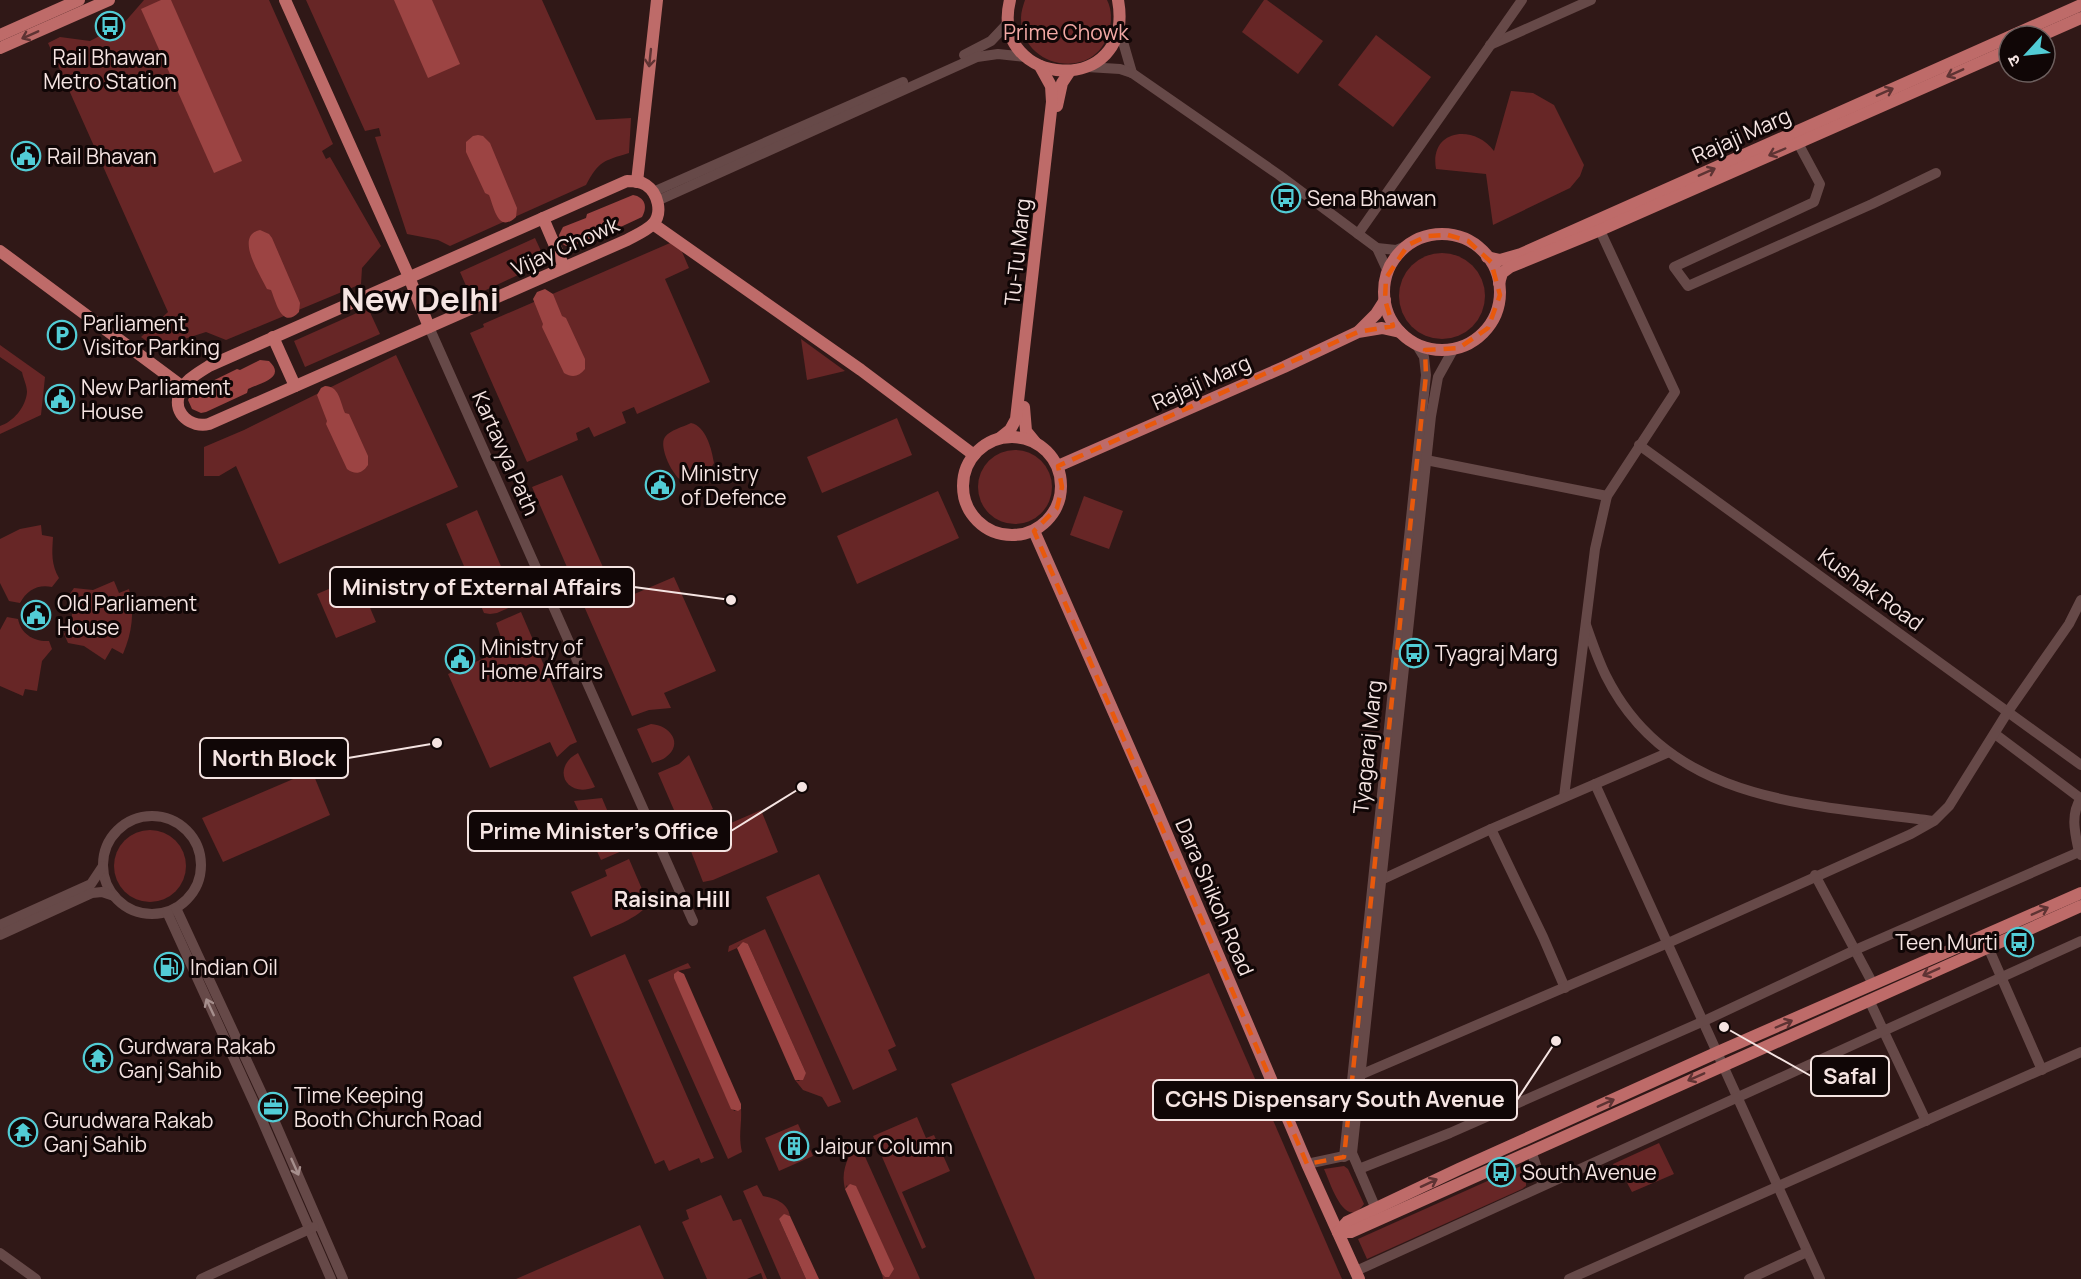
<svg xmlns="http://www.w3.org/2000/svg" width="2081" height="1279" viewBox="0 0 2081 1279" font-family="Manrope,'Noto Sans Devanagari',sans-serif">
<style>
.green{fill:#672626}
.water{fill:#9c4443}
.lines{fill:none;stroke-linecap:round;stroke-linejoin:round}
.minor{stroke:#664948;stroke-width:10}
.major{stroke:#be6b69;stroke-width:12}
.oneway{stroke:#5e3333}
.oneway2{stroke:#a68f8d}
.marked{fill:none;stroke:#e8590c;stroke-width:4.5;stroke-dasharray:12 8;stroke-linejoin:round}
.labels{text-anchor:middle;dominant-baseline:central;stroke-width:6;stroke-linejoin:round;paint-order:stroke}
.park-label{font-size:21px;fill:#f2a8a4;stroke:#100606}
.poi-label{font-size:21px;fill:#f5e4e2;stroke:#100606;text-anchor:start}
.street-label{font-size:21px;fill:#f5e4e2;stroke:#100606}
.neighbourhood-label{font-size:22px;font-weight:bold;fill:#f5e4e2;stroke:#100606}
.town-label{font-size:33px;font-weight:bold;fill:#f5e4e2;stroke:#100606}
.leader{fill:none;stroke:#f5e4e2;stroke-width:2}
.callout-dot{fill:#f5e4e2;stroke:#100606;stroke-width:2}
.callout{fill:#100606;stroke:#f5e4e2;stroke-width:2}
.callout-label{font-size:22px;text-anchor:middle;font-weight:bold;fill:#f5e4e2}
</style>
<rect width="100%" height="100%" fill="#301817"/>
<g class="green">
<path d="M144 0H269L333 144 322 151 326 159 330 157 381 246 362 268 361 284 226 340 206 332 178 341 164 354 141 337 168 312 48 43 60 37 90 41 124 23Z"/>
<path d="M306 0H542L596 120 631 118 629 153C603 161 599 161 586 185L450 246 438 240 407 234 375 137 381 136 379 128 365 131Z"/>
<path d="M1025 0H1107C1112 10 1112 21 1109 31 1097 82 1021 70 1021 18 1021 12 1023 6 1025 0Z"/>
<path d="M1264 0H1267L1323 41 1298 74 1242 32Z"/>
<path d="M1376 35 1431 77 1393 127 1338 85Z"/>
<path d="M1511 91 1533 93 1554 105 1584 165 1580 176 1570 188 1493 225 1486 174 1436 169C1429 130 1473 123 1494 151Z"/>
<path d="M535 238 546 262 471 297 460 272Z"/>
<path d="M677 240 689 268 665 279 710 382 637 414 634 407 622 412 626 423 594 437 589 427 576 433 578 440 527 462 470 333 484 327 483 324Z"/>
<circle cx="1442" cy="296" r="43"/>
<path d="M368 308 380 334 305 367 294 341Z"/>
<path d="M801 339 845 371 807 380Z"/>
<path d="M0 345 45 377 41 415 0 434V426C13 422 26 407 27 392 27 385 23 378 22 372L0 357Z"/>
<path d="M396 355 458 487 279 564 236 466 219 476H204V447L244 430Z"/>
<path d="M897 418 912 455 822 493 807 457Z"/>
<path d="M691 423C706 426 712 450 714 463L709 471 684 482C673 478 658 446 665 437 670 430 683 427 691 423Z"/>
<circle cx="1015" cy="487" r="37"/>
<path d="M562 475 618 601 674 577 716 671 664 693 671 708 649 710 632 716 532 487Z"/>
<path d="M938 491 959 538 857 584 837 536Z"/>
<path d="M1084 496 1123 511 1109 549 1070 535Z"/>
<path d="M477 510 517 604 497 613 490 614 484 613 446 524Z"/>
<path d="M41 525 42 535 53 537C52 553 51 564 59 578L52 587C38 584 27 590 20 603L9 601 0 583V539L20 529Z"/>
<path d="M357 577 376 622 336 638 317 594Z"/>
<path d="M114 581 119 593 129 589C135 612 132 633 123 654L112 648 105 660 84 646 68 643 64 634C73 622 75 611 67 598L74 588 93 590Z"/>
<path d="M521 612 577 742 570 745 557 757 550 742 490 768 448 674 505 649 496 623Z"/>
<path d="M7 617 18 619C21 634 34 642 49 641L52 649 42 661 37 691 25 689 23 696 0 686V630Z"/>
<path d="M651 724C670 725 684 744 666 757 663 760 656 761 652 763L637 729Z"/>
<path d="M578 753 595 787C565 799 551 767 578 753Z"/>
<path d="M689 755 713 809 680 824 658 773 679 764Z"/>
<path d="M312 771 330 815 223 862 202 818Z"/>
<path d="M602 798 624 850 601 860 574 801Z"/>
<path d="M761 810 778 852 713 880 703 882 685 836 714 824 717 829Z"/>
<circle cx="150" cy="866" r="36"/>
<path d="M629 859 648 903C643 917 605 930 591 937L571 892 607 876 605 870Z"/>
<path d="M819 874 896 1046 888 1050 897 1070 853 1090 766 897Z"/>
<path d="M765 929 841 1102 828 1107 822 1097 803 1090 795 1080 799 1081 806 1073 748 944 739 945 737 948 728 952 729 946Z"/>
<path d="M625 954 714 1158 701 1163 699 1158 669 1171 664 1160 655 1164 573 977Z"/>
<path d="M688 963 691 968 678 971 734 1111 741 1109C742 1125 738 1135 742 1152L728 1159 648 980Z"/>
<path d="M1209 973 1342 1279H1035L951 1084Z"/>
<path d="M917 1117 926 1138 934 1135 950 1171 902 1192 926 1247 922 1249 873 1136Z"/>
<path d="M798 1124 813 1156 779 1171 765 1138Z"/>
<path d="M858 1141 920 1279H883L882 1274 885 1277 847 1185 845 1189C842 1176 844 1168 849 1156L846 1146Z"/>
<path d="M1659 1143 1674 1174 1632 1192 1625 1179 1619 1180 1613 1164Z"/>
<path d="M1530 1162 1531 1175 1526 1181V1186L1522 1189 1367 1259 1358 1239Z"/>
<path d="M1344 1166 1348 1169 1364 1204C1345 1232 1330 1182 1324 1169Z"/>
<path d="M757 1185 763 1196C775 1198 788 1203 790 1216L787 1215 779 1219 806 1279H781L743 1191Z"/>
<path d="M721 1195 733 1221 741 1219 767 1279H763L761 1273 747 1279H707L682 1222 689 1219 686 1210Z"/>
<path d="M640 1225 664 1279H516Z"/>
</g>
<g class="water">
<path d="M161 0H171L242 161 214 173 141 9Z"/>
<path d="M394 0H432L460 64 428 78Z"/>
<path d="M478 135 483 136 490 143 517 208 516 217C498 234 494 207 489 195L485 193 466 152V142L473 136Z"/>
<path d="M633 195C645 197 648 207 642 217L597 238 594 237C582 242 562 256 559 235L563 227 586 218 587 214Z"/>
<path d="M260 230 269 234 272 238 300 303 299 312C282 330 276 302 271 290L267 289C260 274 234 236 260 230Z"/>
<path d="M545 289 553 294 562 316 566 318 585 359V369C579 377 572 378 564 373L542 327 543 324 533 299 537 292Z"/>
<path d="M260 360 269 361C287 378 260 383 248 389L247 393 206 412 201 413 192 409 188 400 192 391 237 369 240 370Z"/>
<path d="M325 386C339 386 340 401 345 413L349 414 368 456V465C362 474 355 475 347 469L326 424 327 421 317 395 321 388Z"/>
<path d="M743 942 748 944 806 1073 803 1080H795L737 948Z"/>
<path d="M678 971 684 974 741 1104V1109L738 1111 731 1109 674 978V974Z"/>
<path d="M850 1184 856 1186 894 1269 889 1277H885L882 1274 845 1189Z"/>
<path d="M784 1214 790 1216 819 1279H806L779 1219Z"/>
</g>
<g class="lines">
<g class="minor">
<path d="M1119 28 1132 73"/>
<path d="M1490 45 1591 0"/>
<path d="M964 55 991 41 1008 23"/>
<path d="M1087 67 1120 69 1132 73 1279 175 1377 248 1396 250 1408 245"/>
<path d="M1798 143 1820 184 1814 202 1674 267 1688 286 1872 204 1936 173"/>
<path d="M653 192 903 82"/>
<path d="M657 201 977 57 998 54 1026 57"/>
<path d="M1358 234 1522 0"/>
<path d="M1377 248 1388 272"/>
<path d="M429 327 693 921"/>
<path d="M1639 445 2081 765"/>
<path d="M1426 460 1607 496"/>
<path d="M1586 625C1592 642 1598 660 1606 676 1670 804 1810 804 1933 821"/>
<path d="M1995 734 2080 798"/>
<path d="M1595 784 1820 1279"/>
<path d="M1564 797 1595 549 1607 496 1675 392 1597 224"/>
<circle cx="152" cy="865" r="49"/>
<path d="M1491 829 1543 937 1565 988"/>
<path d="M2079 852C2075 833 2070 815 2081 798"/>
<path d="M1815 875 1873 984"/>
<path d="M1381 880 1491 829 1667 753"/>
<path d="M176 908 271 1113 343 1279"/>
<path d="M167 912 261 1118 331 1279"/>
<path d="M0 925 91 884 103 866"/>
<path d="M0 935 92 893 102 892 114 896"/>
<path d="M1988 947 2042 1070"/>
<path d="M1869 1000 1926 1121"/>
<path d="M1360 1075 1668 943 1911 834 1934 821 1949 806 2007 713 2069 624 2081 600"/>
<path d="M1531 1151 1543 1185"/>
<path d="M1344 1157 1426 375 1424 357 1416 344"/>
<path d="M1307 1164 1349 1155"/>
<path d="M1359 1169 1450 1133 1704 1021 1855 950 2079 852 2081 855"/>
<path d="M1379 1216 1352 1153 1431 416 1438 377 1453 350"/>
<path d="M0 1253 36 1279"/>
<path d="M1356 1271 2081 941"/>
<path d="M201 1279 314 1227"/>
<path d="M1569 1279 2081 1052"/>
<path d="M1749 1279 1807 1252"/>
</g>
<g class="major">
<path d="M285 0 409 277 429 327"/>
<path d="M1010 0C988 89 1136 99 1118 0"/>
<path d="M0 35 79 0"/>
<path d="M2011 36 2081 5"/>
<path d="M2040 36 2081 18"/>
<path d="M0 48 109 0"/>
<path d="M1057 106 1062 83 1070 71"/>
<path d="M627 181C634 181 640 181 646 185 658 193 663 213 653 224 646 231 636 235 627 240L209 424C191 428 173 414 179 395 183 381 198 373 209 366Z"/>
<path d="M637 182 657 0"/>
<path d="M543 218 564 267"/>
<path d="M653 224 861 370 974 455"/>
<circle cx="1442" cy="292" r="58"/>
<path d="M0 251 183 387"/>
<path d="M1487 257 1500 260 1521 254 2009 37"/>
<path d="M1499 283 1502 273 1510 267 1598 231 2009 50"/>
<path d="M1359 331 1376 314 1385 300"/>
<path d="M273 337 295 386"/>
<path d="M1024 407 1026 431 1035 442"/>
<circle cx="1012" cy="486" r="49"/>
<path d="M1000 438 1010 430 1016 419 1052 102 1051 86 1040 66"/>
<path d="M1058 466 1284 367 1358 332 1382 328 1400 332"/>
<path d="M1034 531 1154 804 1307 1164 1359 1279"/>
<path d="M1338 1232 1347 1222 1459 1169 1718 1052 2081 893"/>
<path d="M1338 1232H1351L2081 906"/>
</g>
</g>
<defs><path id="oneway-shaft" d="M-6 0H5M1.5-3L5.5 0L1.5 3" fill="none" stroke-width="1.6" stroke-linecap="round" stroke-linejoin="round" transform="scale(1.5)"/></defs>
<g class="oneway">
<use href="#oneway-shaft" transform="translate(30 35) rotate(156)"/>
<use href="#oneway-shaft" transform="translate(650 58) rotate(96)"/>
<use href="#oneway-shaft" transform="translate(1955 73) rotate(156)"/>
<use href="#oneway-shaft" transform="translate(1885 92) rotate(-24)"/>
<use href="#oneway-shaft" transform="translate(1777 152) rotate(157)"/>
<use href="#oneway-shaft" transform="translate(1707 172) rotate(-24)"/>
<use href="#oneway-shaft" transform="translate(2040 911) rotate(-24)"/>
<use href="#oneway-shaft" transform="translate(1931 972) rotate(156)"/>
<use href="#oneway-shaft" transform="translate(1784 1024) rotate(-23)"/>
<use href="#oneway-shaft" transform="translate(1696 1077) rotate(156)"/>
<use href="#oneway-shaft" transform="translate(1606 1103) rotate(-24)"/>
<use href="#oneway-shaft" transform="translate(1429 1183) rotate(-25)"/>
</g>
<g class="oneway2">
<use href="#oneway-shaft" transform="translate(210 1007) rotate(-115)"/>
<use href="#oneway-shaft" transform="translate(295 1167) rotate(66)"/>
</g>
<path class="marked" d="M1448 235 1468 241 1491 262 1500 295 1488 328 1459 348 1425 350 1426 375 1344 1157 1307 1164 1034 531 1057 508 1062 487 1058 466 1358 332 1393 326 1385 300 1386 278 1408 245 1427 236Z"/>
<defs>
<g id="bus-ring" transform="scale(1.5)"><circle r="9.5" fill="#100606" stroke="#52ccd5" stroke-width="1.5"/><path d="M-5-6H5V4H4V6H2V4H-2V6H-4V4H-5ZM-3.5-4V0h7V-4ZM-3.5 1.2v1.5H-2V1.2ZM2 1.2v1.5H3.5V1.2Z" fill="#52ccd5"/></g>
<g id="civic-ring" transform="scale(1.5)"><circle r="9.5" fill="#100606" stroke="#52ccd5" stroke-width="1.5"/><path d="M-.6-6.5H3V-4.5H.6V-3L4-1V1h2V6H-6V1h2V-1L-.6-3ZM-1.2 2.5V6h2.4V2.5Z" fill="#52ccd5"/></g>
<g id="parking-ring" transform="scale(1.5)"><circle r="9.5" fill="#100606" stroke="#52ccd5" stroke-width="1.5"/><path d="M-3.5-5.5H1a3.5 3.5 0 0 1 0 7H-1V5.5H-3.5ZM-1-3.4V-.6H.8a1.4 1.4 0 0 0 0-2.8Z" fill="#52ccd5"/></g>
<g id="fuel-ring" transform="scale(1.5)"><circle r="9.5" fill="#100606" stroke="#52ccd5" stroke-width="1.5"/><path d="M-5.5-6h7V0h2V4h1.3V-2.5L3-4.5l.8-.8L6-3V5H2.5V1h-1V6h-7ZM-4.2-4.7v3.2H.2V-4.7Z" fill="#52ccd5"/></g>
<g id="temple-ring" transform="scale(1.5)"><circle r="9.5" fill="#100606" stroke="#52ccd5" stroke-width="1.5"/><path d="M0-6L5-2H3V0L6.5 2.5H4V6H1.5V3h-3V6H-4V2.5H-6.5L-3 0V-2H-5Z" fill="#52ccd5"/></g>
<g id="office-ring" transform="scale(1.5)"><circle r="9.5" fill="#100606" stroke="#52ccd5" stroke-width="1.5"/><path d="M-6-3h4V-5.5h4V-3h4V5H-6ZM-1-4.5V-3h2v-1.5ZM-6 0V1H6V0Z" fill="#52ccd5"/></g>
<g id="building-ring" transform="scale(1.5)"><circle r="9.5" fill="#100606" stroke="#52ccd5" stroke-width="1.5"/><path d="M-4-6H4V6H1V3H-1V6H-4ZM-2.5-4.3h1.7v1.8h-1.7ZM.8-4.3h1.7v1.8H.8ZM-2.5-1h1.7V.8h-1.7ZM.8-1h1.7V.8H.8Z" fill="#52ccd5"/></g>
</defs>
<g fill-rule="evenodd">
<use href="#bus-ring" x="110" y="26"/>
<use href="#civic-ring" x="26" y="156"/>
<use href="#bus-ring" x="1286" y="198"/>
<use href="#parking-ring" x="62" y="335"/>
<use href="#civic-ring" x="60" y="399"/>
<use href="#civic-ring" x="660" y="485"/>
<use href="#civic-ring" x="36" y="615"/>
<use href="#bus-ring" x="1414" y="653"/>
<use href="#civic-ring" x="460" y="659"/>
<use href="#bus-ring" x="2019" y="942"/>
<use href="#fuel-ring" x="169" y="967"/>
<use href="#temple-ring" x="98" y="1058"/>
<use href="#office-ring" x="273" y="1107"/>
<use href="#temple-ring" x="23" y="1132"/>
<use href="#building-ring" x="794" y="1146"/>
<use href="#bus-ring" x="1501" y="1172"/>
</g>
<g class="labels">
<g class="park-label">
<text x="1066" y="32">Prime Chowk</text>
</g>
<g class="poi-label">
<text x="110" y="57" text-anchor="middle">Rail Bhawan<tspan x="110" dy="24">Metro Station</tspan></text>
<text x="47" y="156">Rail Bhavan</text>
<text x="1307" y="198">Sena Bhawan</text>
<text x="83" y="323">Parliament<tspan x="83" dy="24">Visitor Parking</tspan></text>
<text x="81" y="387">New Parliament<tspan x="81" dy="24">House</tspan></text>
<text x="681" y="473">Ministry<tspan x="681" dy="24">of Defence</tspan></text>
<text x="57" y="603">Old Parliament<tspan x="57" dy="24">House</tspan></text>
<text x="481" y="647">Ministry of<tspan x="481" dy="24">Home Affairs</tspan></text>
<text x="1435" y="653">Tyagraj Marg</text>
<text x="1998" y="942" text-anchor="end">Teen Murti</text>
<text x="190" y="967">Indian Oil</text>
<text x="119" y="1046">Gurdwara Rakab<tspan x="119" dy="24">Ganj Sahib</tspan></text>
<text x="294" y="1095">Time Keeping<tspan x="294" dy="24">Booth Church Road</tspan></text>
<text x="44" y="1120">Gurudwara Rakab<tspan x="44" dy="24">Ganj Sahib</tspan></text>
<text x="815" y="1146">Jaipur Column</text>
<text x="1522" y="1172">South Avenue</text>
</g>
<g class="street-label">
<text transform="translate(1741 135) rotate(-24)">Rajaji Marg</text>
<text transform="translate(565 246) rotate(-24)">Vijay Chowk</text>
<text transform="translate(1017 252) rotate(-84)">Tu-Tu Marg</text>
<text transform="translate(1201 382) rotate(-24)">Rajaji Marg</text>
<text transform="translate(506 453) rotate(66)">Kartavya Path</text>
<text transform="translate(1871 589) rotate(36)">Kushak Road</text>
<text transform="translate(1367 747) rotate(-84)">Tyagaraj Marg</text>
<text transform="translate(1215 897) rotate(67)">Dara Shikoh Road</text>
</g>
<g class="neighbourhood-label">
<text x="672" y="899">Raisina Hill</text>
</g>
<g class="town-label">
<text x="420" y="298">New Delhi</text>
</g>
</g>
<path class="leader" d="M731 600L634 587M437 743L348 758M802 787L731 831M1724 1027L1811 1076M1556 1041L1517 1100"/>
<g class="callout-dot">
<circle cx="731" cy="600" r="6"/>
<circle cx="437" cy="743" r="6"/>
<circle cx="802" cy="787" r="6"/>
<circle cx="1724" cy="1027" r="6"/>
<circle cx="1556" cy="1041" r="6"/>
</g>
<g class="callout">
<rect x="330" y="567" width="304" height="40" rx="6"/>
<rect x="200" y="738" width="148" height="40" rx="6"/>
<rect x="468" y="811" width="263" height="40" rx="6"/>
<rect x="1811" y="1056" width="78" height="40" rx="6"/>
<rect x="1153" y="1080" width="364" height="40" rx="6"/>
</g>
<g class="callout-label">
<text x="482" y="595">Ministry of External Affairs</text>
<text x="274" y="766">North Block</text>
<text x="599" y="839">Prime Minister's Office</text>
<text x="1850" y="1084">Safal</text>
<text x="1335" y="1107">CGHS Dispensary South Avenue</text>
</g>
<g transform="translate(2027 54) rotate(243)"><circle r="28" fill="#100606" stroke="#6c5f5e" stroke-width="1.5"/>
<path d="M0-4.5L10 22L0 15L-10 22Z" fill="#52ccd5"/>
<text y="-9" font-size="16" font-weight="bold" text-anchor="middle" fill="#f5e4e2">उ</text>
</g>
</svg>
